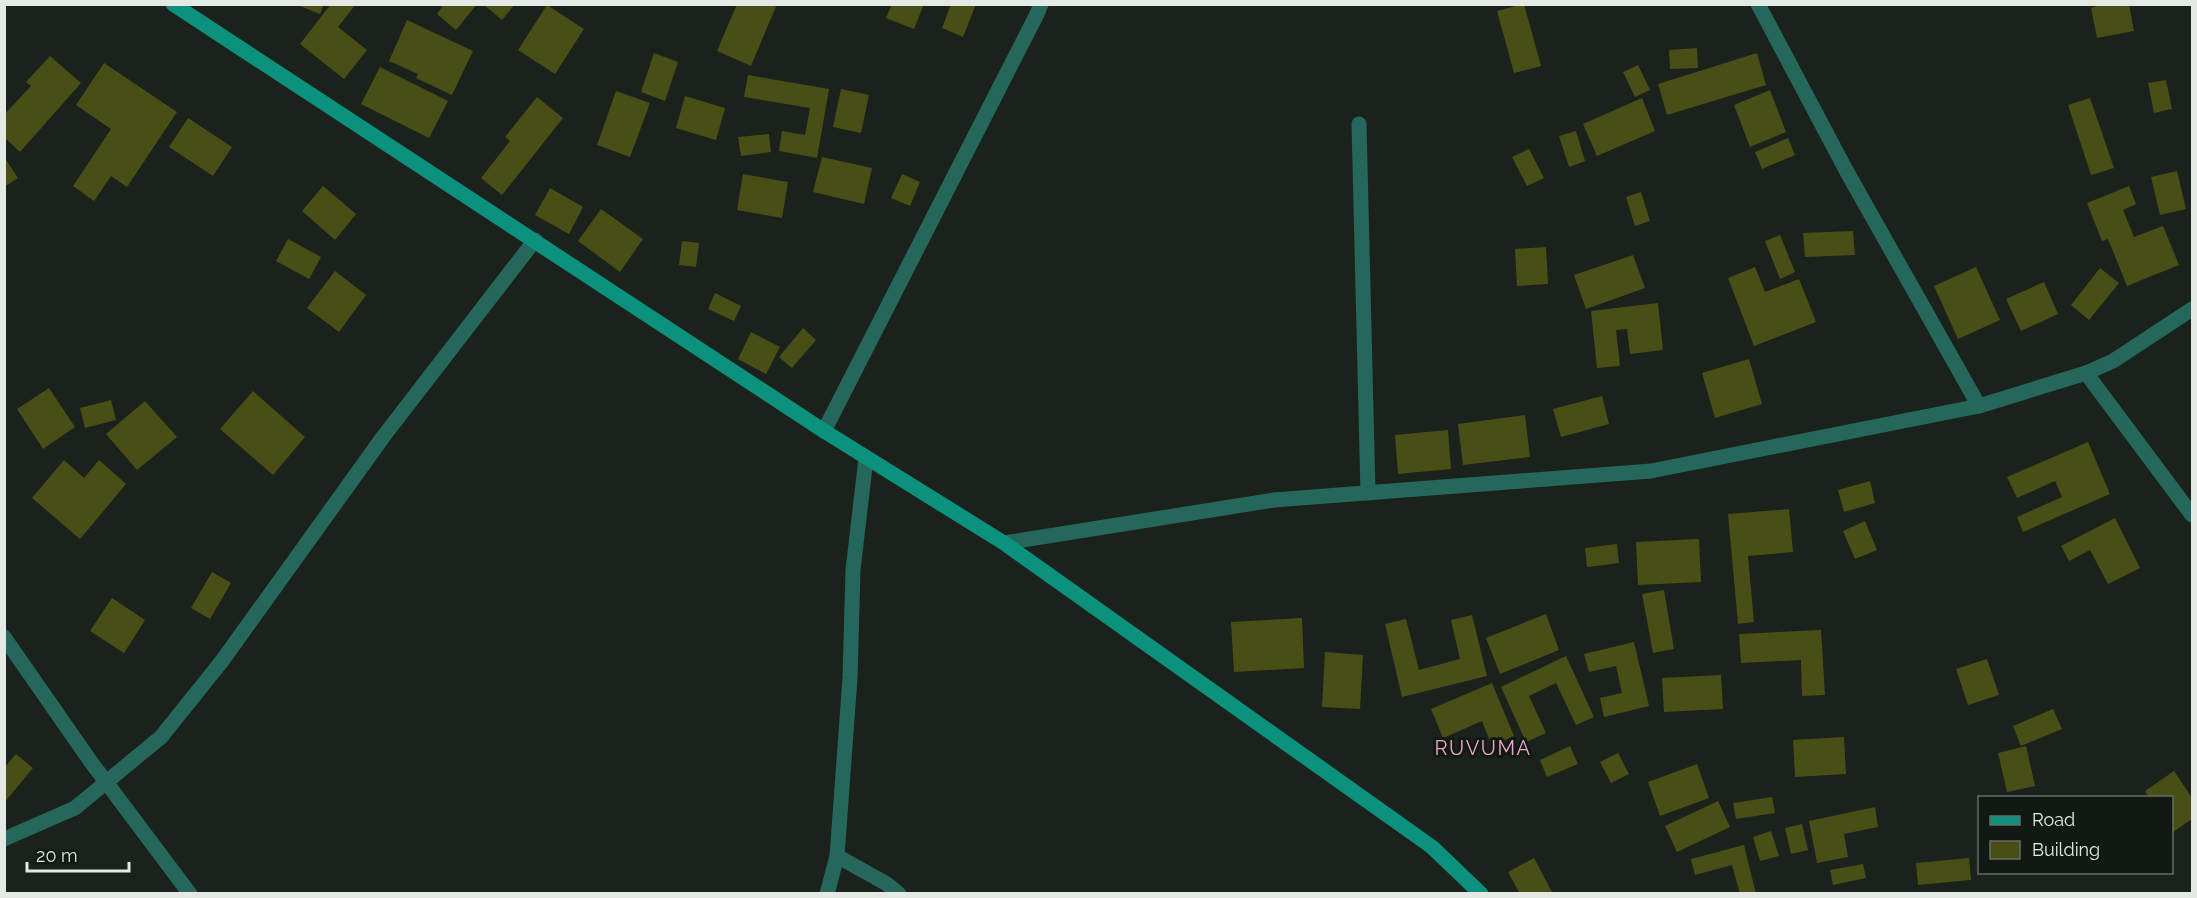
<svg xmlns="http://www.w3.org/2000/svg" width="2197" height="898" viewBox="0 0 2197 898" font-family="Raleway,sans-serif">
<style>
.building{fill:#494e17}
.lines{fill:none;stroke-linecap:round;stroke-linejoin:round}
.lane{stroke:#25685b;stroke-width:15}
.street{stroke:#25685b;stroke-width:15}
.secondary{stroke:#0b917d;stroke-width:15}
.labels{text-anchor:middle;dominant-baseline:central;stroke-width:6;stroke-linejoin:round;paint-order:stroke}
.quarter-label{font-size:20px;letter-spacing:1.5px;fill:#efa4cb;stroke:#111912}
</style>
<rect width="100%" height="100%" fill="#1a221b"/>
<g class="building">
<path d="M295 4H324L320 14Z"/>
<path d="M331 4H356L338 27 367 50 344 79 300 44Z"/>
<path d="M444 4H477L456 30 437 14Z"/>
<path d="M483 4H515L502 20Z"/>
<path d="M737 4H777L751 66 717 51Z"/>
<path d="M892 4H924L914 29 886 18Z"/>
<path d="M951 4H976L963 37 942 28Z"/>
<path d="M1524 4 1541 66 1514 73 1497 11Z"/>
<path d="M2103 4H2129L2134 31 2097 38 2091 8Z"/>
<path d="M547 5 584 29 555 74 518 50Z"/>
<path d="M407 20 473 51 452 95 416 78 418 74 389 61Z"/>
<path d="M1697 48 1698 68 1670 69 1669 50Z"/>
<path d="M654 53 678 62 665 101 641 92Z"/>
<path d="M1757 53 1766 85 1667 115 1658 84Z"/>
<path d="M50 56 81 83 20 152 4 137V115L31 86 26 82Z"/>
<path d="M104 63 177 112 127 187 111 176 94 201 73 186 111 129 76 105Z"/>
<path d="M1638 65 1650 90 1635 97 1623 72Z"/>
<path d="M380 67 448 101 429 138 361 104Z"/>
<path d="M748 75 829 89 817 158 779 151 782 131 805 135 810 108 744 97Z"/>
<path d="M2166 80 2172 109 2154 113 2148 83Z"/>
<path d="M841 89 869 95 861 133 833 127Z"/>
<path d="M1770 90 1786 132 1750 147 1734 105Z"/>
<path d="M616 91 650 103 630 157 597 145Z"/>
<path d="M685 96 725 108 716 140 676 128Z"/>
<path d="M537 97 563 118 502 195 481 178 510 141 505 137Z"/>
<path d="M1642 98 1655 131 1597 156 1583 124Z"/>
<path d="M2090 98 2114 168 2091 175 2068 105Z"/>
<path d="M188 118 232 147 213 176 169 147Z"/>
<path d="M1576 131 1585 161 1569 167 1559 136Z"/>
<path d="M769 134 771 152 741 156 738 137Z"/>
<path d="M1788 138 1795 155 1762 169 1755 152Z"/>
<path d="M1529 149 1544 178 1527 186 1512 157Z"/>
<path d="M822 157 872 168 864 204 813 192Z"/>
<path d="M6 160 18 178 4 187V161Z"/>
<path d="M2177 171 2186 209 2160 215 2151 177Z"/>
<path d="M743 174 788 182 782 218 737 210Z"/>
<path d="M902 174 920 182 910 206 891 198Z"/>
<path d="M323 186 356 214 335 240 302 211Z"/>
<path d="M2129 186 2136 204 2123 210 2134 237 2163 226 2179 265 2127 286 2108 239 2102 241 2087 203Z"/>
<path d="M550 188 583 207 569 234 535 215Z"/>
<path d="M1641 192 1650 221 1635 226 1626 197Z"/>
<path d="M601 209 643 239 620 272 578 241Z"/>
<path d="M1853 231 1855 255 1805 257 1803 233Z"/>
<path d="M1780 235 1795 272 1780 279 1765 241Z"/>
<path d="M288 239 321 257 309 279 276 261Z"/>
<path d="M682 241 699 243 696 267 679 265Z"/>
<path d="M1546 247 1548 284 1517 286 1515 249Z"/>
<path d="M1633 255 1645 288 1586 309 1574 275Z"/>
<path d="M1755 267 1765 292 1799 279 1816 322 1754 346 1728 278Z"/>
<path d="M1976 267 2000 320 1958 339 1934 286Z"/>
<path d="M2100 268 2119 283 2089 320 2071 305Z"/>
<path d="M335 271 366 295 339 332 307 308Z"/>
<path d="M2044 282 2058 314 2021 331 2006 299Z"/>
<path d="M715 293 741 306 734 321 708 309Z"/>
<path d="M1658 303 1663 350 1630 354 1627 329 1616 330 1620 366 1597 368 1591 311Z"/>
<path d="M803 328 816 340 792 368 779 357Z"/>
<path d="M751 332 780 347 766 374 738 359Z"/>
<path d="M1749 359 1762 404 1715 418 1702 373Z"/>
<path d="M49 388 75 427 43 449 17 409Z"/>
<path d="M253 391 305 437 273 475 220 429Z"/>
<path d="M1602 396 1609 424 1561 437 1553 409Z"/>
<path d="M111 400 116 420 85 428 80 408Z"/>
<path d="M145 401 177 437 137 470 106 434Z"/>
<path d="M1525 415 1530 457 1463 465 1458 424Z"/>
<path d="M1448 430 1451 469 1398 474 1395 435Z"/>
<path d="M2088 442 2110 494 2023 532 2017 517 2062 497 2055 481 2017 498 2007 477Z"/>
<path d="M64 460 84 478 99 460 126 484 80 539 32 498Z"/>
<path d="M1870 481 1875 503 1844 512 1838 490Z"/>
<path d="M1789 509 1793 552 1748 556 1754 622 1738 624 1728 514Z"/>
<path d="M2115 518 2140 568 2108 584 2090 550 2069 561 2061 546Z"/>
<path d="M1865 521 1877 550 1855 559 1843 531Z"/>
<path d="M1699 539 1701 582 1638 585 1636 542Z"/>
<path d="M1617 544 1619 563 1587 567 1585 548Z"/>
<path d="M212 572 231 583 210 619 191 608Z"/>
<path d="M1664 590 1674 649 1653 653 1642 594Z"/>
<path d="M112 598 145 620 124 653 90 631Z"/>
<path d="M1546 614 1559 650 1500 674 1486 638Z"/>
<path d="M1472 615 1487 676 1402 697 1385 624 1406 619 1419 670 1460 659 1451 620Z"/>
<path d="M1302 618 1304 668 1234 672 1231 622Z"/>
<path d="M1821 630 1825 695 1802 696 1801 660 1741 663 1739 634Z"/>
<path d="M1634 642 1649 706 1604 717 1600 698 1622 693 1616 666 1589 672 1584 654Z"/>
<path d="M1325 652 1363 655 1360 709 1322 707Z"/>
<path d="M1566 656 1594 717 1576 725 1556 683 1529 696 1546 733 1526 742 1501 687Z"/>
<path d="M1987 659 1999 695 1968 705 1956 669Z"/>
<path d="M1721 675 1723 709 1664 712 1662 678Z"/>
<path d="M1492 683 1514 736 1492 746 1482 721 1443 738 1431 709Z"/>
<path d="M2053 709 2062 729 2021 746 2013 726Z"/>
<path d="M1844 737 1846 774 1795 777 1793 740Z"/>
<path d="M1570 746 1578 764 1547 777 1540 760Z"/>
<path d="M2026 746 2035 786 2007 792 1998 753Z"/>
<path d="M1618 753 1629 774 1611 783 1600 762Z"/>
<path d="M16 754 33 768 4 803V768Z"/>
<path d="M1697 764 1709 798 1660 816 1648 782Z"/>
<path d="M2174 771 2192 798V819L2173 832 2172 830V798H2149L2145 791Z"/>
<path d="M1772 797 1775 813 1736 819 1733 803Z"/>
<path d="M1718 801 1730 827 1677 852 1665 826Z"/>
<path d="M1875 807 1878 827 1844 834 1848 857 1817 863 1809 821Z"/>
<path d="M1802 824 1808 850 1791 854 1785 828Z"/>
<path d="M1771 831 1779 856 1760 861 1753 837Z"/>
<path d="M1744 845 1756 894H1740L1732 865 1695 875 1691 859Z"/>
<path d="M1534 858 1553 894H1520L1508 872Z"/>
<path d="M1969 858 1971 880 1918 885 1916 863Z"/>
<path d="M1863 864 1866 878 1833 885 1830 870Z"/>
</g>
<g class="lines">
<path class="lane" d="M1359 124 1368 493"/>
<g class="street">
<path d="M1758 4 1847 172 1979 406"/>
<path d="M2086 373 2192 515"/>
<path d="M824 431 1037 14 1041 4"/>
<path d="M1004 543 1274 500 1651 471 1979 406 2086 373 2113 361 2192 309"/>
<path d="M4 637 91 762 190 894"/>
<path d="M4 839 75 808 161 737 222 661 383 437 535 240"/>
<path d="M837 856 887 884 899 894"/>
<path d="M827 894 837 856 850 678 853 570 866 458"/>
</g>
<path class="secondary" d="M173 4 824 431 1004 543 1432 847 1481 894"/>
</g>
<g class="labels">
<g class="quarter-label">
<text x="1483" y="748">RUVUMA</text>
</g>
</g>
<rect width="2197" height="898" fill="none" stroke="#e4e9e4" stroke-width="12"/>
<rect x="1978" y="796" width="195" height="78" fill="#111912" stroke="#656c66" stroke-width="1.5"/>
<rect x="1990" y="816" width="30" height="9" fill="#0b917d" stroke="#656c66" stroke-width="1.5"/>
<text x="2032" y="826" font-size="18" fill="#e4e9e4">Road</text>
<rect x="1990" y="841" width="30" height="18" fill="#494e17" stroke="#656c66" stroke-width="1.5"/>
<text x="2032" y="856" font-size="18" fill="#e4e9e4">Building</text>
<path d="M27 862v9h102v-9" fill="none" stroke="#e4e9e4" stroke-width="3"/>
<text x="36" y="862" font-size="18" fill="#e4e9e4" stroke="#111912" stroke-width="4.5" paint-order="stroke">20 m</text>
</svg>
